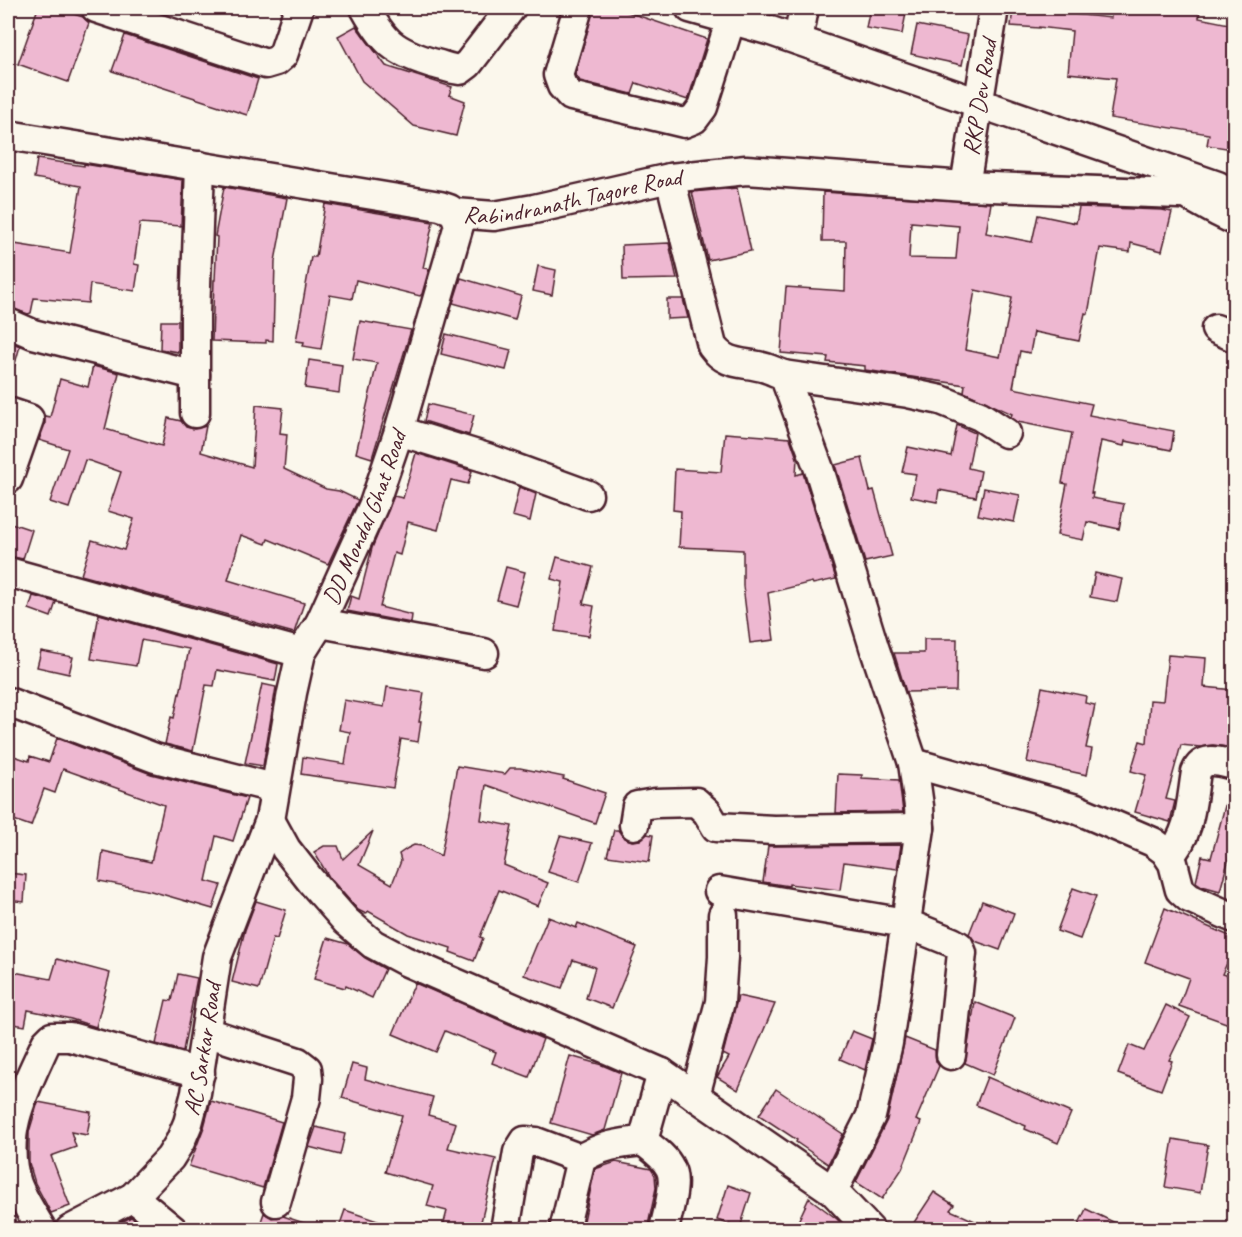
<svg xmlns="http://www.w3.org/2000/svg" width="1242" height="1237" viewBox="0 0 1242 1237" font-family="Caveat,sans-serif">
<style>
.building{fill:#eeb8d1;stroke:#4a1f2b;stroke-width:1.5;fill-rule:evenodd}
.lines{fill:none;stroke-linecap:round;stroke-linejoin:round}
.minor-casing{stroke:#4a1f2b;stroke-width:33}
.minor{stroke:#fbf7ec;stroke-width:28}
.labels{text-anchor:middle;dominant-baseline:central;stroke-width:6;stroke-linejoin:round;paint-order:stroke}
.street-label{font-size:24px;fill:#4a1f2b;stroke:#fbf7ec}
</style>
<rect width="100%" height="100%" fill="#fbf7ec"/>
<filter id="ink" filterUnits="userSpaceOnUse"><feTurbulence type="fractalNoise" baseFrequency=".0167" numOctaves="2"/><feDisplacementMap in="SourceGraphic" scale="12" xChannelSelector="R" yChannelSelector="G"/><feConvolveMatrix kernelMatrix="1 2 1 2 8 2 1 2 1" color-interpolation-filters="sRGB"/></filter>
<g filter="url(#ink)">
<g class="building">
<path d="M38 8H55L83 17 89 23 68 82 18 64Z"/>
<path d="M594 8H616L707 39 688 100 636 83 632 94 580 81 575 74Z"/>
<path d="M870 8H907L902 34 866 28Z"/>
<path d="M1013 8 1111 18 1112 8H1180L1200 10 1199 18 1234 25V135L1232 149 1207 145 1209 134 1110 118 1116 78 1068 73 1072 31 1039 27V28L1011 26Z"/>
<path d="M917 25 968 35 962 65 911 54Z"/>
<path d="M356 26 386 66 452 87 449 95 465 101 456 136 414 126 362 81 338 36Z"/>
<path d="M125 35 258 79 247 115 112 71Z"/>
<path d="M37 159 84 166V164L183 180 181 226 140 223 134 264 139 265 135 291 90 284 88 303 34 298 31 313 28 314 8 307V243L70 253 81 186 34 178Z"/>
<path d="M224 187 287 198 275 261 273 341 266 340V343L212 341 214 280H215L217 237 215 236Z"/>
<path d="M737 188 751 251 708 260 692 192Z"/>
<path d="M823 192 991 203 986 233 1032 242 1038 215 1076 223 1079 207 1162 210 1172 212 1162 251 1131 243 1130 252 1100 248 1088 314 1085 313 1079 341 1034 332 1030 353 1020 351 1013 388 1092 404 1089 415 1174 431 1171 450 1125 441 1124 446 1101 441 1091 493H1093L1092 498 1124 504 1119 529 1087 522 1083 540 1057 535 1067 484 1062 483 1072 433 1018 422 1011 417 1012 414 964 392 965 385 865 370V366L827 362 828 357 781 353 786 287 845 291 846 241H822ZM911 222 959 226 956 259 909 258ZM975 290 1012 298 1000 357 965 350Z"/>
<path d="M325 204 433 222 423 268 429 269 422 294 420 296 356 280 352 299 330 295 321 349 303 346 304 342 296 341 311 257H316Z"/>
<path d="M669 243 677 279 623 280 622 245Z"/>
<path d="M538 266 556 270 552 295 533 291Z"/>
<path d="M461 278 521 296 515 320 453 303Z"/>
<path d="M667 299H683L688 318 667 319Z"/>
<path d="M161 321H178V352L160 349Z"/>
<path d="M360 321 411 330 372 458 356 453 377 363 353 359Z"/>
<path d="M446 334 511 350 506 370 441 354Z"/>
<path d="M8 341 20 346 13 371H8Z"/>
<path d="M309 360 342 365 339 393 305 388Z"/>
<path d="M93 366 119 373 105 429 162 446 168 418 181 421 186 427 194 429 206 426 201 452 252 467 256 405 283 408 280 433 287 434 284 469 326 489 339 491 358 500 328 564 268 539 266 544 241 535 228 580 304 603 294 633 81 575 92 540 124 550 134 519 108 511 121 472 90 461 85 460 69 508 50 502 68 449 39 440 45 424V416L50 417 60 379 88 387Z"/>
<path d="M428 404 474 415 469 435 424 421Z"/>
<path d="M957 425 975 433 968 468 981 471 976 497 939 490 937 502 911 497 916 474 902 472 908 447 951 456Z"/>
<path d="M725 433 790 438 797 458 796 475 803 473 836 579 813 584 812 582 768 593 774 640 750 643 743 586V550L679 547 681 511 673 510 675 469 721 472Z"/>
<path d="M416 453 472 471 468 484 451 480 438 530 408 522 400 555 394 553 380 607 412 615 411 623 347 611 351 596 359 599 372 548 394 496 403 498Z"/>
<path d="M862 458 870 491 874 490 892 556 865 562 835 465Z"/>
<path d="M519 487 536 494 530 521 512 516Z"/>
<path d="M984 488 1020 495 1014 522 978 515Z"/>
<path d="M8 522 32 530 23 559 8 556Z"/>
<path d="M557 557 593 567 583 604 594 606 589 636 555 631 563 582 551 579Z"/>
<path d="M506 567 525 572 516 605 497 600Z"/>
<path d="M1095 573 1122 579 1117 602 1090 597Z"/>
<path d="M33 596 56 602 51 617 29 609Z"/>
<path d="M99 614 278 664 275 681 217 670 214 686 206 685 193 751 165 744 171 717 174 718 179 693 180 694 189 649 141 640 136 666 91 659Z"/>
<path d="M924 639H957L956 691 906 692 894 653H924Z"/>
<path d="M41 651 73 657 69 674 37 667Z"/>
<path d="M1168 655 1206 658 1204 687 1234 690 1233 748 1213 745 1200 747 1181 745 1166 799 1175 801 1170 822 1135 812 1146 775 1131 771 1140 741 1147 743 1150 700 1163 701Z"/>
<path d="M262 684 276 687 263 766 245 763Z"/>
<path d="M387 687 424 693 419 722H421L418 742 401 739 393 788 301 774 303 757 345 764 350 732 339 730 344 700 384 707Z"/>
<path d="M1042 687 1086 696 1085 703 1095 705 1086 748 1092 749 1087 775 1027 762Z"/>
<path d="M57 738 151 774 247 798 233 841 216 836 206 881 221 885 213 909 151 891 99 881 103 851 151 862 164 805 63 769 55 793 44 789 31 826 8 818V754L29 761 30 756 49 762Z"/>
<path d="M457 766 505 774 510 768H520L564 777 563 779 605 793 595 823 486 785 481 820 512 826 504 865 548 883 538 906 499 890 480 937 483 938 474 961 450 952 451 948 408 934 368 911 366 914 358 910 329 877 314 852 324 846H338L343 859 373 831 359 865 392 884 401 861 399 854 408 848 414 845 422 846 441 856Z"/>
<path d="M838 774 862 775V778L899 780 903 812 836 813Z"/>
<path d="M1229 791H1234V855L1230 854 1220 891 1202 886 1196 882 1202 856 1211 858Z"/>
<path d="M614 830H618L624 838 632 841 640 840 647 834 653 835 649 862 607 856Z"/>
<path d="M560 836 592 843 579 882 548 872Z"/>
<path d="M901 845 897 869 844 862 840 890 789 884V886L763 882 768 846Z"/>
<path d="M8 873 26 875 24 902 8 900Z"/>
<path d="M1073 888 1096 896 1080 939 1057 931Z"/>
<path d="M256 901 286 910 277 939 273 938 259 989 232 982 245 930Z"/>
<path d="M982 901 1014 913 1000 950 975 941 969 934Z"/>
<path d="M1165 908 1234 938V948L1222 974 1234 978V1009L1229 1024 1179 1006 1189 978 1145 962Z"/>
<path d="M548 917 576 928 578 923 637 947 612 1008 586 998 595 967 573 960 562 988 524 975Z"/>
<path d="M327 938 348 944 365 958 385 969 372 998 346 986 345 988 314 979Z"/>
<path d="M57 959 110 973 96 1027 71 1019 28 1010 25 1026 8 1023V971L51 979Z"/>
<path d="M178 974 197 978 183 1051 156 1044 166 1000 172 1001Z"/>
<path d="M415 983 543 1039 529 1077 492 1063 496 1052 445 1031 436 1052 393 1034Z"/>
<path d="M738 996 775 1004 738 1090 717 1077 729 1057 723 1054Z"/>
<path d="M975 1002 1015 1018 993 1075 965 1063Z"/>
<path d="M1166 1005 1190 1017 1169 1060 1172 1061 1161 1090 1118 1074 1129 1045 1144 1051Z"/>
<path d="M852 1031 872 1039 865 1070 840 1059Z"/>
<path d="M905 1038 935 1050 936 1061 939 1066 916 1120 921 1122 902 1169 882 1199 856 1182 887 1120Z"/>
<path d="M570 1056 602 1065 621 1073 605 1130 592 1135 551 1123Z"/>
<path d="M352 1064 367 1068 365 1079 433 1097 428 1115 456 1123 448 1148 496 1159 479 1230H442L447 1211 427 1206 433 1186 385 1172 402 1115 342 1098Z"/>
<path d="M987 1077 1071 1113 1058 1143 1025 1129 1026 1126 976 1105Z"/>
<path d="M776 1089 843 1134 828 1164 796 1142 797 1140 759 1115Z"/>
<path d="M211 1101 282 1122 263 1188 189 1166 204 1127Z"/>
<path d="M38 1102 91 1112 87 1135 71 1132 76 1147 51 1156 70 1206 51 1213 35 1183 29 1163V1132Z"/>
<path d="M316 1127 345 1134 340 1155 309 1147Z"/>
<path d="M1173 1139 1208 1145 1200 1193 1165 1187Z"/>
<path d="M616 1162 651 1169 655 1175 656 1188 647 1230H582L595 1169Z"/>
<path d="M728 1185 751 1193 740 1228 717 1220Z"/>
<path d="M934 1192 954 1205 950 1210 995 1230H909Z"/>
<path d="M809 1198 837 1219 847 1230H794Z"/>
<path d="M1086 1209 1130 1230H1076Z"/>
<path d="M345 1210 392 1226V1230H338Z"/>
<path d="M264 1213 272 1218 283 1216 313 1226 312 1230H258Z"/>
<path d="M131 1217 146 1230H107Z"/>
</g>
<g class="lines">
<g class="minor-casing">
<g id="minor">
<path d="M96 8 266 64 276 61 283 55 299 8"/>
<path d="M365 8C384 42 393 51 432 63 441 65 450 69 460 70L468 64 511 8"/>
<path d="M578 8 558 75 562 86 571 96 684 123 694 119 703 107 731 19"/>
<path d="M690 8 768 30 1218 186"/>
<path d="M798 40 804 8"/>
<path id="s1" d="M8 135 440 206 449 209 455 213 494 216 534 209 670 178 746 170 965 186 1234 196"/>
<path d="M670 178 712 346C727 367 744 361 766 368 772 370 778 373 784 375L819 469 874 647 913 763 919 806 920 828 888 1043 871 1116 833 1191"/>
<path id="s2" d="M965 186 994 8"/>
<path d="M1191 197 1218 212 1234 220"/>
<path d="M8 323 33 334 195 375"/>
<path d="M1216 329 1234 337"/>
<path d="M784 375 908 393 941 400 980 416 1006 433"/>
<path d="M8 412 29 419 8 479"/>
<path d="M195 413V315L200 166"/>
<path d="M399 431 487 458 588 495"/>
<path d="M8 572 301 653"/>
<path d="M320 623 484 653"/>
<path d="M8 702 155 758 274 788"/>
<path d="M913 763 1076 809 1153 842 1165 851 1173 863 1180 890 1189 898 1234 918"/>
<path d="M270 820 286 849 311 881 346 921 373 944 405 961 662 1073 833 1191 870 1230"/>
<path d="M634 825 637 806 655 803 696 802 707 812 716 827 774 830 920 828"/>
<path d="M1169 856C1191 834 1191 802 1196 772 1203 755 1220 762 1234 765"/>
<path d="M719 891 905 923 952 942 959 946 962 953 951 1055"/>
<path d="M206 1032 298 1062 307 1069 308 1079 306 1098 276 1202"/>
<path d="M662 1073 643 1141C653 1149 665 1157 670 1168 678 1183 667 1214 664 1230"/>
<path d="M695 1096 720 1002 723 957V915"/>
<path d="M133 1197 173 1230"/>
<path d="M42 1230C33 1215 23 1200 17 1184 0 1133 25 1089 46 1043L52 1037H70L200 1073"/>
<path id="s3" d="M70 1230 133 1197 170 1158 180 1142 188 1123 196 1093 217 957 270 820 292 693 301 653 320 623 374 504 399 431 459 225 455 213"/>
<path d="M505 1230 518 1152 525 1141 536 1142 581 1159"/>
<path d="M564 1230 581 1159C600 1146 620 1143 643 1141"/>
</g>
</g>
<use href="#minor" class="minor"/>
</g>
</g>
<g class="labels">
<g class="street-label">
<text stroke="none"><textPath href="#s2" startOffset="90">RKP Dev Road</textPath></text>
<text stroke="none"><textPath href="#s1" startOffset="574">Rabindranath Tagore Road</textPath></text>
<text stroke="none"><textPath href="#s3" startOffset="800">DD Mondal Ghat Road</textPath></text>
<text stroke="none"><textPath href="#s3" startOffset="240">AC Sarkar Road</textPath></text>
</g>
</g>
<rect width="1242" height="1237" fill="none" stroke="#fbf7ec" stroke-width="30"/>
<rect x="15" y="15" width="1212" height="1207" fill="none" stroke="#4a1f2b" stroke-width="2" filter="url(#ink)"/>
</svg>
